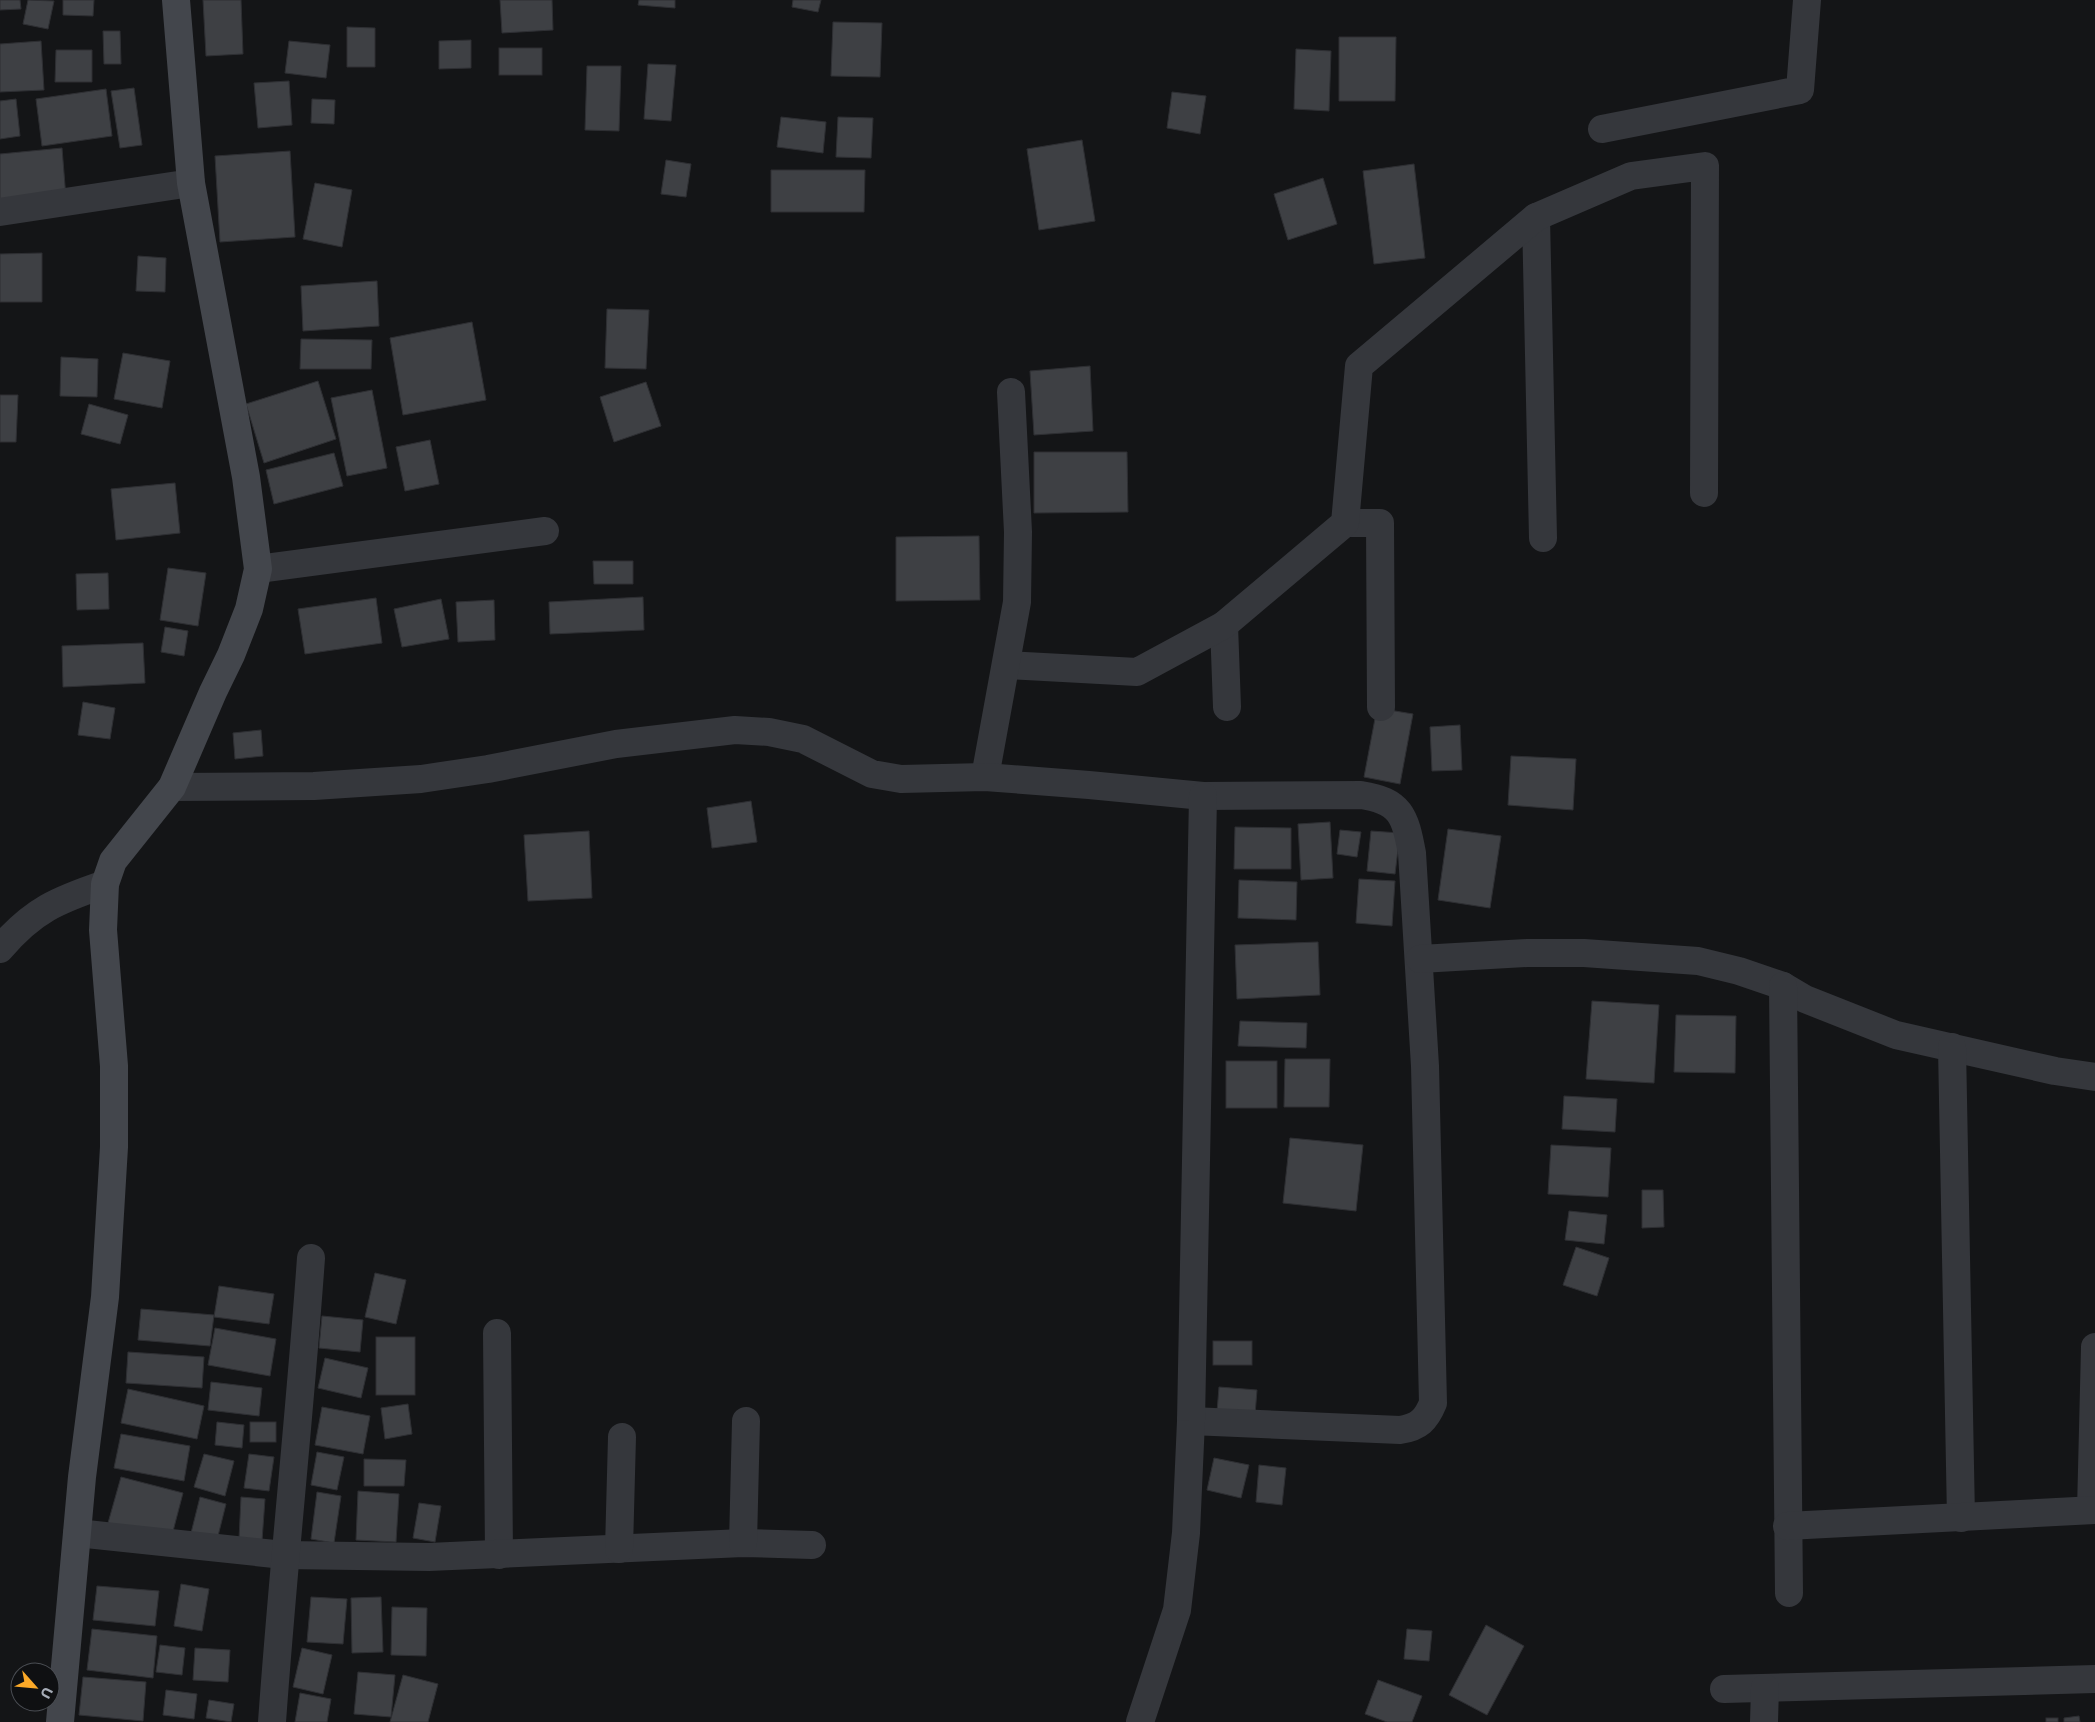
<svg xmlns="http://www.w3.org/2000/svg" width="2095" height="1722" viewBox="0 0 2095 1722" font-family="Montserrat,sans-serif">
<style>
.building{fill:#3e4044;stroke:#2e2f33}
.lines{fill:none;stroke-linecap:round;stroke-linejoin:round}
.street{stroke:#35373c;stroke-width:28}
.secondary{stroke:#43464c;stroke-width:28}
</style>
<rect width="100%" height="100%" fill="#141517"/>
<g class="building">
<path d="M0 0H20L21 9 0 10Z"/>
<path d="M28 0 54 1 48 29 23 24Z"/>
<path d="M63 0H94L93 16 63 15Z"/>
<path d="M203 0H241L243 54 206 56Z"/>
<path d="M500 0H552L553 30 502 33Z"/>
<path d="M639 0H675V8L638 5Z"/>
<path d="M793 0H821L818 12 792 7Z"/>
<path d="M833 22 882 23 880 77 831 76Z"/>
<path d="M347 27 375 28V67H347Z"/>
<path d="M103 31H120L121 64H104Z"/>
<path d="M1339 37H1396L1395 101H1339Z"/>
<path d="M471 40V68L439 69V41Z"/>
<path d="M41 41 44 90 0 92V44Z"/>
<path d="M289 41 330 45 326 78 285 73Z"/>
<rect x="499" y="48" width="43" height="27"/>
<path d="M1296 49 1331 51 1329 111 1294 109Z"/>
<path d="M56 50H92V82H55Z"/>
<path d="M648 64 676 65 671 121 644 119Z"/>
<path d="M587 66H621L619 131 585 130Z"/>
<path d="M289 81 292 125 258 128 254 83Z"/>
<path d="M134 88 142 145 120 148 111 91Z"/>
<path d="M106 89 112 136 42 146 36 99Z"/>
<path d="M1172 92 1206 96 1200 134 1167 128Z"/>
<path d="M16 99 20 136 0 139V101Z"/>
<path d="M312 99 335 100 334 124 311 123Z"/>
<path d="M781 117 826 122 823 153 777 147Z"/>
<path d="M838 117 873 118 871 158 836 157Z"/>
<path d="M1082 140 1095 221 1039 230 1027 149Z"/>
<path d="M62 148 66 198 0 204V154Z"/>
<path d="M290 151 295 237 220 242 215 156Z"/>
<path d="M666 160 691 164 686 197 661 194Z"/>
<path d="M1414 164 1425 258 1374 264 1363 171Z"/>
<path d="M771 170H865L864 212H771Z"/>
<path d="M1323 178 1337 224 1288 240 1274 194Z"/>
<path d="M315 183 352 190 342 247 303 239Z"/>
<path d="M42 253V302H0V254Z"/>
<path d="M138 256 166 258 165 292 136 291Z"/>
<path d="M377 281 379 326 303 331 301 286Z"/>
<path d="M607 309 649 310 646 369 605 368Z"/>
<path d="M472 322 486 400 403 415 390 338Z"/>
<path d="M301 339 372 340 371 369H300Z"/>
<path d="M123 353 170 361 162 408 114 399Z"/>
<path d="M61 357 98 359 97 397 60 396Z"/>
<path d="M1090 366 1093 431 1034 435 1030 371Z"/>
<path d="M318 381 336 439 264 463 246 404Z"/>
<path d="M646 382 661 426 614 442 600 397Z"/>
<path d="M372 390 387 468 347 476 331 398Z"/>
<path d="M0 395H18L16 442H0Z"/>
<path d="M89 404 128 415 120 444 81 434Z"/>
<path d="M430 440 439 484 405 491 396 447Z"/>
<path d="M1034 452H1127L1128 512 1034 513Z"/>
<path d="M334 453 343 486 274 504 266 470Z"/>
<path d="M175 483 180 533 116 540 111 489Z"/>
<path d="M979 536 980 600 896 601V537Z"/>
<path d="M593 561H633V584H594Z"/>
<path d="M168 568 206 573 198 626 160 620Z"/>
<path d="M108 573 109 609 77 610 76 574Z"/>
<path d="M643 597 644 630 550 634 549 602Z"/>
<path d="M376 598 382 643 305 654 298 609Z"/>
<path d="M441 599 449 639 402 647 394 609Z"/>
<path d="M494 600 495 640 458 642 456 602Z"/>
<path d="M165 627 188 631 184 656 161 652Z"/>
<path d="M143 643 145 683 63 687 62 646Z"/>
<path d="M83 702 115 708 110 739 78 735Z"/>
<path d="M1377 708 1413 714 1400 784 1364 777Z"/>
<path d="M1460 725 1462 770 1432 771 1430 727Z"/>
<path d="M261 730 263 756 235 759 233 733Z"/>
<path d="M1511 756 1576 759 1573 810 1508 805Z"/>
<path d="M751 801 757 842 712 848 707 808Z"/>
<path d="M1330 822 1333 878 1301 880 1298 824Z"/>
<path d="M1235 827 1291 828V869H1234Z"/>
<path d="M1448 829 1501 836 1490 908 1438 900Z"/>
<path d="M1340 830 1361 832 1357 857 1337 854Z"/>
<path d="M589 831 592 898 528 901 524 835Z"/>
<path d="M1371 831 1400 833 1395 874 1367 871Z"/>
<path d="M1359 879 1395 881 1392 926 1356 923Z"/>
<path d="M1239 880 1297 882 1296 920 1238 918Z"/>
<path d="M1318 942 1320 995 1237 999 1235 945Z"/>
<path d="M1592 1001 1659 1005 1654 1083 1586 1079Z"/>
<path d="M1676 1015 1736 1016 1735 1073 1674 1072Z"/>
<path d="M1240 1021 1307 1023 1306 1048 1238 1046Z"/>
<path d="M1285 1059H1330L1329 1107H1284Z"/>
<rect x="1226" y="1061" width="51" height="47"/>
<path d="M1564 1096 1617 1099 1615 1132 1562 1129Z"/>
<path d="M1290 1138 1363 1145 1356 1211 1283 1203Z"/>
<path d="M1551 1145 1611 1148 1608 1197 1548 1194Z"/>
<path d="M1642 1190H1663L1664 1227 1642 1228Z"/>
<path d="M1569 1211 1607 1215 1604 1244 1565 1240Z"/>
<path d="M1576 1247 1609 1258 1597 1296 1563 1285Z"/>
<path d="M375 1273 406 1280 396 1324 365 1317Z"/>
<path d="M219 1286 274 1294 269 1324 214 1317Z"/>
<path d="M141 1309 214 1315 210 1346 138 1340Z"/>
<path d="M322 1316 363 1320 360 1352 319 1348Z"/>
<path d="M215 1328 276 1339 270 1376 208 1365Z"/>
<rect x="376" y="1337" width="39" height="58"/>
<rect x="1213" y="1341" width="39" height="24"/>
<path d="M128 1352 204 1357 202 1388 126 1383Z"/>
<path d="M325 1358 368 1368 361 1398 318 1388Z"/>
<path d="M211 1382 262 1388 259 1416 208 1410Z"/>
<path d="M1219 1387 1257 1390 1255 1415 1217 1412Z"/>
<path d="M128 1389 204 1406 197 1439 121 1423Z"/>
<path d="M408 1404 412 1434 385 1439 381 1408Z"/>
<path d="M322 1407 370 1416 363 1454 315 1445Z"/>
<path d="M217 1422 244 1425 242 1448 215 1445Z"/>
<rect x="250" y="1422" width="26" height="20"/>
<path d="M121 1434 190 1446 184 1481 114 1468Z"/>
<path d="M317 1452 344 1457 337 1490 311 1485Z"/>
<path d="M204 1454 234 1461 225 1496 194 1487Z"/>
<path d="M249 1454 274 1457 269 1491 244 1488Z"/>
<path d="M1214 1458 1249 1465 1241 1498 1207 1490Z"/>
<path d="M364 1459 406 1460 404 1486H364Z"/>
<path d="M1259 1465 1286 1468 1282 1505 1256 1502Z"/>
<path d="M121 1477 183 1493 171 1539 108 1523Z"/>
<path d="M358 1491 399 1494 396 1542 356 1540Z"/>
<path d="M317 1492 341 1496 334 1543 311 1539Z"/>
<path d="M200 1497 226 1504 217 1540 191 1533Z"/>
<path d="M241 1497 265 1499 262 1541 239 1539Z"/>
<path d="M419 1503 441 1506 435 1542 413 1538Z"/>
<path d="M181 1584 209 1589 202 1631 174 1626Z"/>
<path d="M97 1586 159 1591 155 1626 93 1620Z"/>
<path d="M311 1597 347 1599 343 1644 307 1642Z"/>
<path d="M381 1597 383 1652 352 1653 351 1598Z"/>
<path d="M392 1607 427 1608 426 1656 391 1655Z"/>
<path d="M1486 1625 1524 1646 1487 1715 1449 1695Z"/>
<path d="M92 1629 157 1636 153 1678 87 1670Z"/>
<path d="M1407 1629 1432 1631 1429 1661 1404 1659Z"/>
<path d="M160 1645 185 1648 182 1675 156 1672Z"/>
<path d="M195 1648 230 1650 228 1682 193 1680Z"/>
<path d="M302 1648 332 1655 323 1694 293 1687Z"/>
<path d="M358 1672 395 1675 391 1717 354 1714Z"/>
<path d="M403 1675 438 1684 428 1722H390Z"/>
<path d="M83 1677 146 1682 143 1721 79 1715Z"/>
<path d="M1378 1680 1422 1696 1412 1722H1387L1365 1714Z"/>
<path d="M166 1690 197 1694 194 1719 163 1715Z"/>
<path d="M300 1693 331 1699 327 1722H295Z"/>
<path d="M209 1700 234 1704 231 1722 206 1718Z"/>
<path d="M2079 1716 2080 1722H2064V1718Z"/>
<rect x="2046" y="1718" width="12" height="4"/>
</g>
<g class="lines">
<g class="street">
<path d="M1602 129 1800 90 1807 0"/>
<path d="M0 212 191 183"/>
<path d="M1536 217 1543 538"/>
<path d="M1345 523H1380L1381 707"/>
<path d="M258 569 545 531"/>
<path d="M1224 625 1227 707"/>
<path d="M1007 665 1137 672 1224 625 1345 523 1359 366 1536 217 1631 176 1705 166 1704 493"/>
<path d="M985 777 1017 602 1018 532 1011 392"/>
<path d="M172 787 314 786 421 779 488 769 616 744 735 730 769 732 803 739 872 774 901 779 985 777 1089 785 1203 796 1361 795C1401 801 1405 816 1412 853L1425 1066 1433 1403C1426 1420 1419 1427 1400 1430L1191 1421"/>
<path d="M0 949C33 910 58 900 105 884"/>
<path d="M1420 959 1527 953H1584L1698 961 1739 971 1783 986 1805 999 1896 1035 2055 1071 2095 1077"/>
<path d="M1783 986 1789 1593"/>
<path d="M1952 1047 1961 1518"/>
<path d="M497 1333 499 1555"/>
<path d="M2091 1510 2095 1347"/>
<path d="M1787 1526 2095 1510"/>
<path d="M77 1533 284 1555 429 1557 743 1543 812 1545"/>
<path d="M743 1543 746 1421"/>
<path d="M619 1549 622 1437"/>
<path d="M1724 1689 2095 1679"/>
<path d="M272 1722C283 1567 300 1413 311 1258"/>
<path d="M1140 1722 1177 1610 1186 1533 1191 1421 1203 796"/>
<path d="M1764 1722 1765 1688"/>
</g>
<path class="secondary" d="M60 1722 82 1477 105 1297 114 1147V1066L103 930 105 884 113 861 172 787 213 692 231 655 249 609 258 569 246 477 191 183 176 0"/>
</g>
<g transform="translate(35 1687) rotate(117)"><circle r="24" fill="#0f1012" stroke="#4b4e54"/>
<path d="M0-4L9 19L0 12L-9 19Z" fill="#fba928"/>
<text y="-8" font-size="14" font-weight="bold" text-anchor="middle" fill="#a6acb7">U</text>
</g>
</svg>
